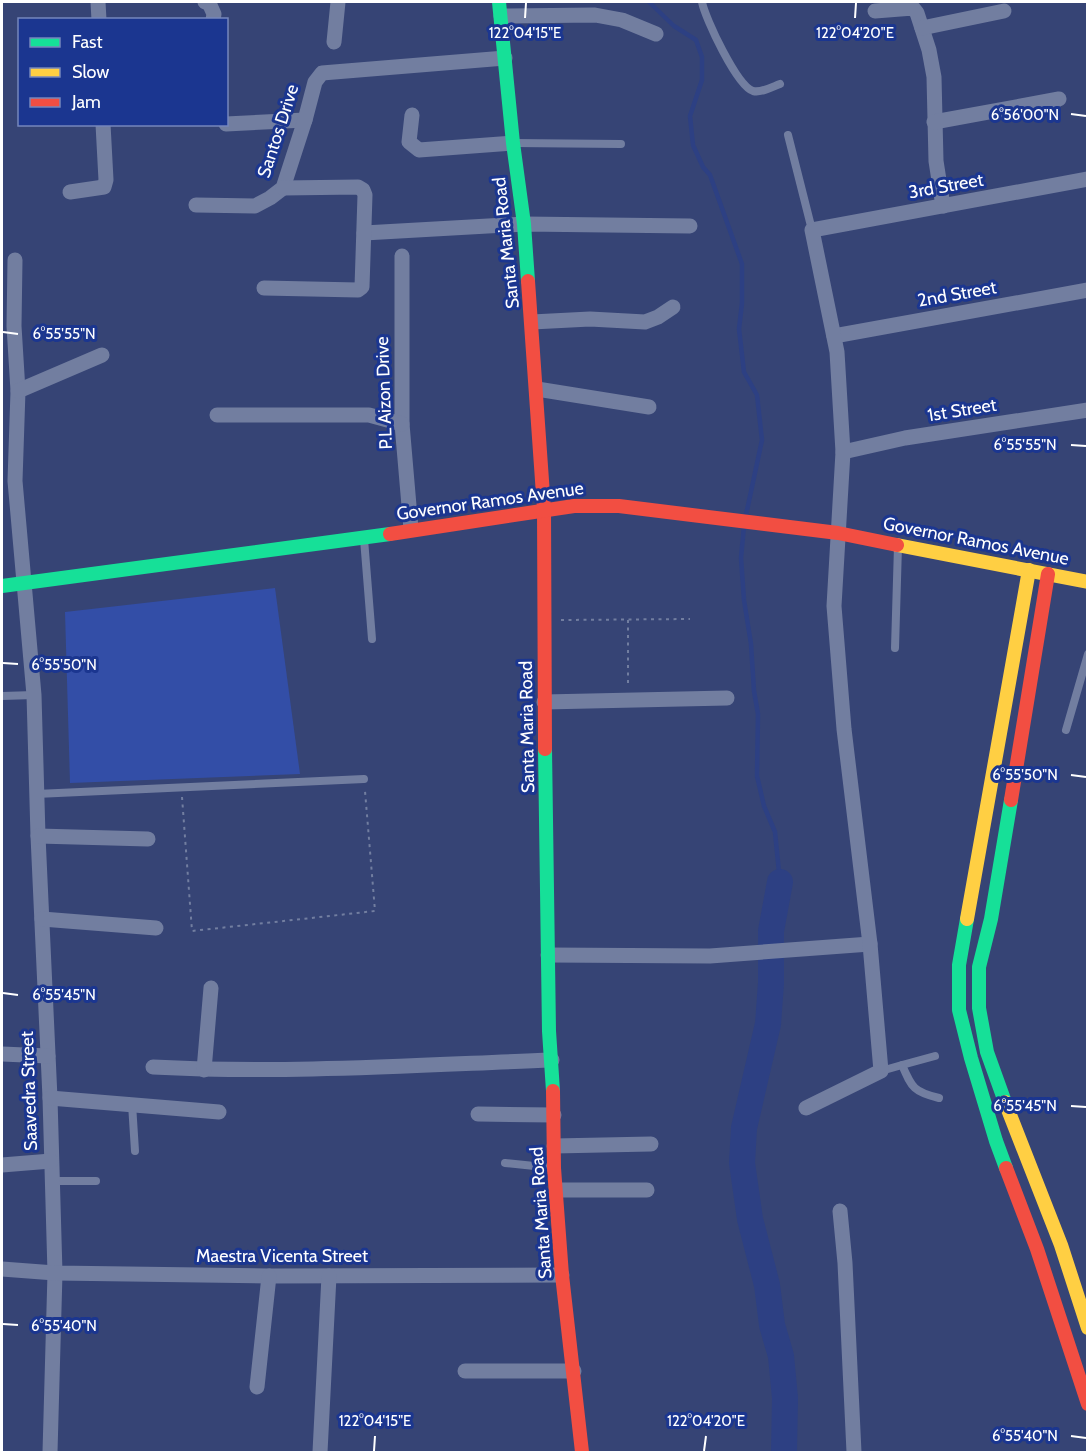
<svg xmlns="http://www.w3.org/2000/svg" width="1089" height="1454" viewBox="0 0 1089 1454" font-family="Cabin,sans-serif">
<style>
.green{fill:#334ea7}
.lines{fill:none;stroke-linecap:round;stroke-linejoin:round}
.stream{stroke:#2d4083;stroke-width:4.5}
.river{stroke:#2d4083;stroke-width:26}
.path{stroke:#727ea0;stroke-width:2;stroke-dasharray:3 4.5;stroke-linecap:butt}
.lane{stroke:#727ea0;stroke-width:8}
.street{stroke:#727ea0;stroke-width:15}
.fast{stroke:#16e098;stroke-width:14}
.slow{stroke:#ffcf43;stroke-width:14}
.jam{stroke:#f24e42;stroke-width:14}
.ticks{fill:none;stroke:#fff;stroke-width:2}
.labels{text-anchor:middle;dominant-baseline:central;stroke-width:6;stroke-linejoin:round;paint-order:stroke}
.street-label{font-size:18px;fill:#fff;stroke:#1b3690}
.ticks-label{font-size:15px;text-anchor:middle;fill:#fff;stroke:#1b3690;stroke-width:6;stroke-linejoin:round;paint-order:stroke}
</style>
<rect width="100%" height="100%" fill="#364475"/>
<path class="green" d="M275 588 300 774 70 783 65 612Z"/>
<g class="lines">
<g class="stream">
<path d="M649 2 674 26 696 40 702 57V80L690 116 693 145 703 167 710 175 742 264V303L739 329 744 372 757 395 762 440 746 515"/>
<path d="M744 526 741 558 744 600 751 644 754 691 758 714 757 776 764 806 775 832 780 882"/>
</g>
<path class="river" d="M780 882 771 931V983L768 1024 744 1128 742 1163 750 1219 767 1285 772 1325 781 1356 785 1398 784 1452"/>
<g class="path">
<path d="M561 620 690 619"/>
<path d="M628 620V686"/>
<path d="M182 797 192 931 375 911 365 791"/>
</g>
<g class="lane">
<path d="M702 2C705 18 737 86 753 91 761 93 772 87 780 84"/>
<path d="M788 135 812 230"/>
<path d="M514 143 621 144"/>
<path d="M364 539 372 639"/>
<path d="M895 648 898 546"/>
<path d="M2 696 34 695"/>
<path d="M1066 730 1088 654"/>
<path d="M36 794 364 779"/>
<path d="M902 1065 935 1056"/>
<path d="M881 1071 902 1065C912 1088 914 1092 939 1098"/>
<path d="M132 1104 135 1151"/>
<path d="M505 1163 554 1168"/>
<path d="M52 1181H96"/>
</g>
<g class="street">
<path d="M98 2 99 20"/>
<path d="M205 2 209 3 214 14 213 20"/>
<path d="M875 11 913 8 917 13 929 50 934 77 936 161 943 206"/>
<path d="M501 16 595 15 622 20 656 34"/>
<path d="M922 28 1004 11"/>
<path d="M334 42 338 2"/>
<path d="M412 115 409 142 419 150 513 143"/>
<path d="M934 122 1059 99"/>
<path d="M226 124 305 120"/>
<path d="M70 192 104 187 106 180 103 124"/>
<path d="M196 205 255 206 270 198 283 188 305 120 315 82 322 73 505 58"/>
<path d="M364 233 524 224 690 226"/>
<path d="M402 256V424L411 529"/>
<path d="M15 260 14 326 18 391 15 481 34 695 38 836 50 1098 55 1273 50 1452"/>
<path d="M264 288 358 290 362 287 365 195 363 190 358 187 283 188"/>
<path d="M532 322 590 319 645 322 658 317 673 307"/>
<path d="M834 336 1088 290"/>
<path d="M537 389 649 407"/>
<path d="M18 391 102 355"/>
<path d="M217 415H369L402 424"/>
<path d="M843 452 905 438 1088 410"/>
<path d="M544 702 727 698"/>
<path d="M38 836 148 839"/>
<path d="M42 919 156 928"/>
<path d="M548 955 710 956 870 944"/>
<path d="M2 1054 48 1056"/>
<path d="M153 1067C286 1074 419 1065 552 1060"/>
<path d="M204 1070 211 988"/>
<path d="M50 1098 219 1112"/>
<path d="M806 1108 881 1071 870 944 844 729 834 606 843 452 837 352 812 230 1088 179"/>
<path d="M478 1114 554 1115"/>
<path d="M554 1146 651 1144"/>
<path d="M2 1165 51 1161"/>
<path d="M556 1190H647"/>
<path d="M840 1211 845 1263 854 1452"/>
<path d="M2 1269 55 1273 269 1276 562 1275"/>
<path d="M465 1371H574"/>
<path d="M257 1387 269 1276"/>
<path d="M320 1452 329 1276"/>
</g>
<g class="fast">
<path d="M499 2 513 143 524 224 528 281"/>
<path d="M2 586 390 534"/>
<path d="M545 749 549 1031 553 1091"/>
<path d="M967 919 959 965V1010L971 1058 996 1141 1006 1168"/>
<path d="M1005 1102 987 1052 979 1008V967L991 919 1011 800"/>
</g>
<g class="slow">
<path d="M897 545 1088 582"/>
<path d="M967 919 1029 570"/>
<path d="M1005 1102 1061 1245 1088 1328"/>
</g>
<g class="jam">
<path d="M528 281 544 509 545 749"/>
<path d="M390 534 574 506H619L838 533 897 545"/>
<path d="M1011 800 1048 574"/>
<path d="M553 1091 554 1168 562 1275 582 1452"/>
<path d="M1006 1168 1037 1249 1088 1404"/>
</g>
</g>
<path class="ticks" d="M525 18 526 3M855 18 856 3M1071 114 1086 116M3 332 18 334M1071 445 1086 446M3 663 18 664M1071 775 1086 777M3 993 18 995M1071 1106 1086 1107M3 1324 18 1325M1071 1436 1086 1438M374 1451 375 1436M704 1451 706 1436"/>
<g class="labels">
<g class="street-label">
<text transform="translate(278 131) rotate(-72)">Santos Drive</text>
<text transform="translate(946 186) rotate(-10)">3rd Street</text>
<text transform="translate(506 243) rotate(-96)">Santa Maria Road</text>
<text transform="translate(957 294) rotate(-10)">2nd Street</text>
<text transform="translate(384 393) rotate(-92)">P.L Aizon Drive</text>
<text transform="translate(962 410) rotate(-9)">1st Street</text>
<text transform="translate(490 501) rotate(-8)">Governor Ramos Avenue</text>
<text transform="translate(976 541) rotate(11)">Governor Ramos Avenue</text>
<text transform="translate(527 727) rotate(-91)">Santa Maria Road</text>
<text transform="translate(29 1091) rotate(-92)">Saavedra Street</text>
<text transform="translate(541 1213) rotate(-94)">Santa Maria Road</text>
<text x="282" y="1256">Maestra Vicenta Street</text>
</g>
</g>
<g class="ticks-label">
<text x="525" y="38">122°04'15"E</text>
<text x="855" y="38">122°04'20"E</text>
<text x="1025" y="120">6°56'00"N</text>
<text x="64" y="339">6°55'55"N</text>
<text x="1025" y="450">6°55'55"N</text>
<text x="64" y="670">6°55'50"N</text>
<text x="1025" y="780">6°55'50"N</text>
<text x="64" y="1000">6°55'45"N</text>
<text x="1025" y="1111">6°55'45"N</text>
<text x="64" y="1331">6°55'40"N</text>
<text x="375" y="1426">122°04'15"E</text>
<text x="706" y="1426">122°04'20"E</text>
<text x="1025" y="1441">6°55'40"N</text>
</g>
<rect width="1089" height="1454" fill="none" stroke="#ffffff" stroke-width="6"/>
<rect x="18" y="18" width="210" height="108" fill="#1b3690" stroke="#7686bc" stroke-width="1.5"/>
<rect x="30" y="38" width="30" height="9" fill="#16e098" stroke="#7686bc" stroke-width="1.5"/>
<text x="72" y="48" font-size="18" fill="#ffffff">Fast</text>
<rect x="30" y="68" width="30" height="9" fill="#ffcf43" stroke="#7686bc" stroke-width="1.5"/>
<text x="72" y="78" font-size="18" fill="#ffffff">Slow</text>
<rect x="30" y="98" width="30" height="9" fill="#f24e42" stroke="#7686bc" stroke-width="1.5"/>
<text x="72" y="108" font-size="18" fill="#ffffff">Jam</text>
</svg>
